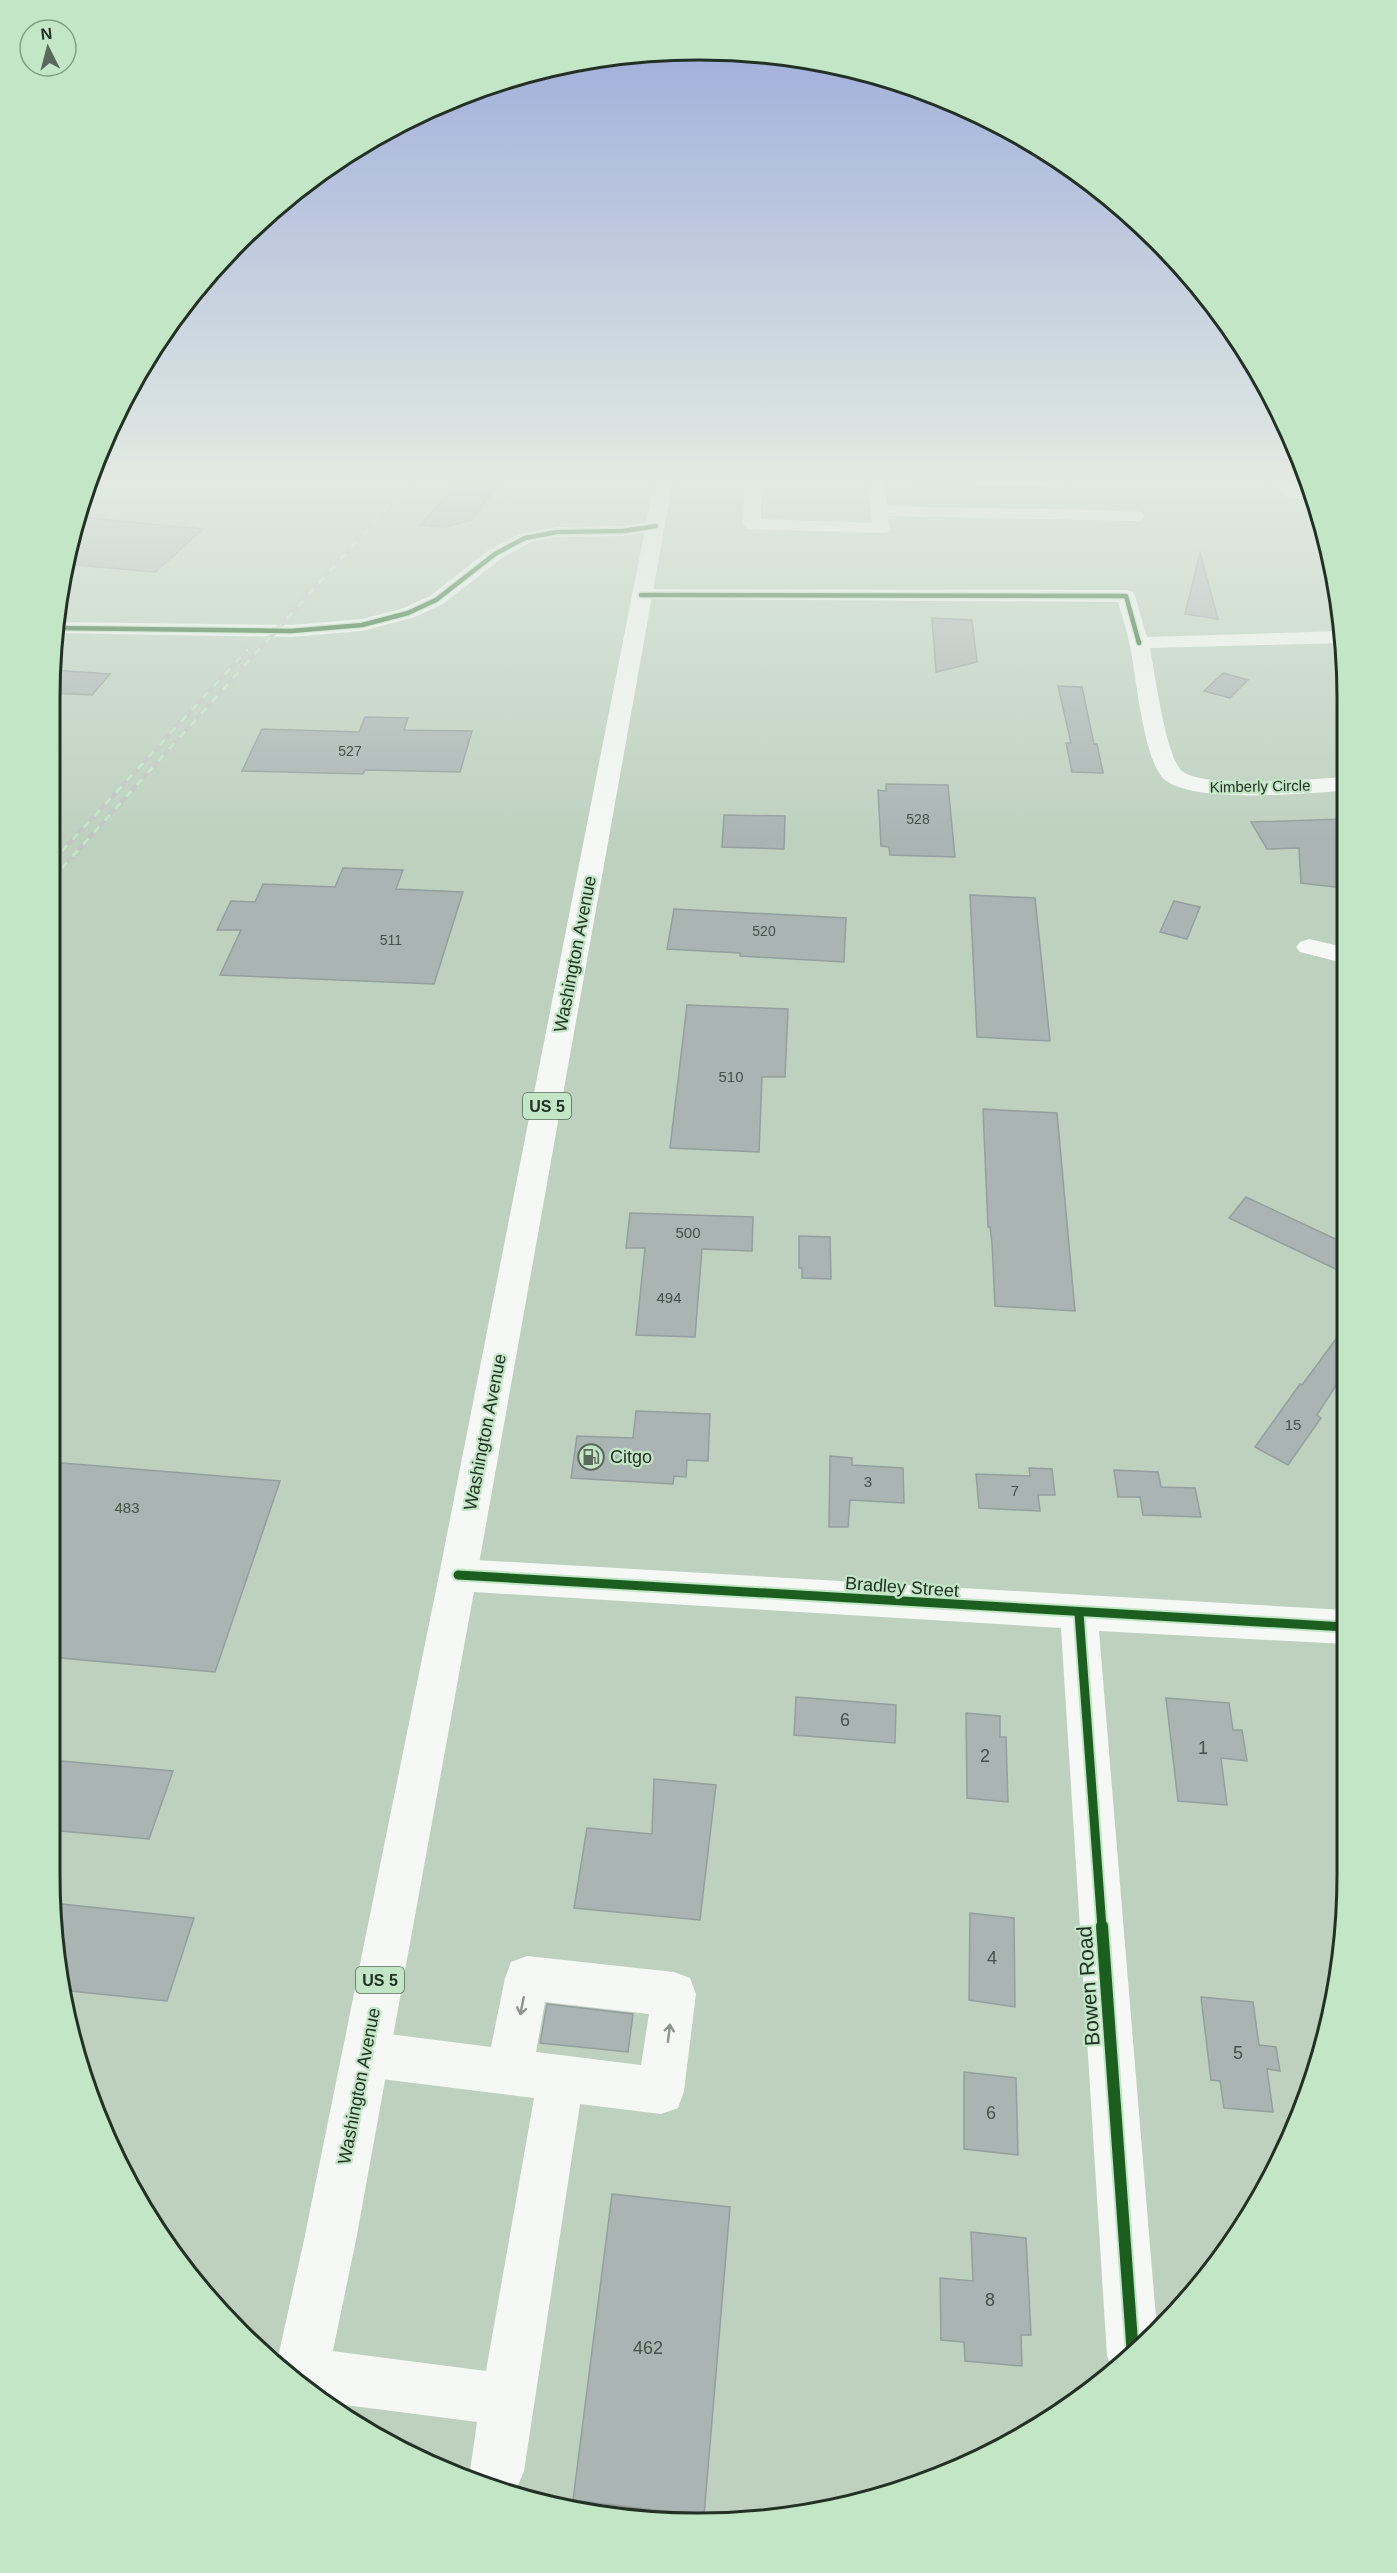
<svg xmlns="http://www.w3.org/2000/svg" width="1397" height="2573" viewBox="0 0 1397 2573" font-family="Helvetica,sans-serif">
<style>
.building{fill:#a9b4b3;stroke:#949f9e;stroke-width:1.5}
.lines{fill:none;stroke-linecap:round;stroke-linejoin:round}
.minor{fill:#f5f8f5;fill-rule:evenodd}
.major{fill:#f5f8f5;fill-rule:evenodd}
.rail-casing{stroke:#c1c6c2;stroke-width:4.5}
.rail{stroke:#c2e6c6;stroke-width:3;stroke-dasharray:8;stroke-linecap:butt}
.cycleway-far2-casing{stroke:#c2e6c6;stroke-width:7}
.cycleway-far1-casing{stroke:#c2e6c6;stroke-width:13}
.cycleway-casing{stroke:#c2e6c6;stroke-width:16}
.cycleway-far2{stroke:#1b5e20;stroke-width:4.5}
.cycleway-far1{stroke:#1b5e20;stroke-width:9}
.cycleway{stroke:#1b5e20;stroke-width:12}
.oneway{stroke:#8c948d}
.labels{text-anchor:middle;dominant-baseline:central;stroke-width:4.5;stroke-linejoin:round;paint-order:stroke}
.far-number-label{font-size:14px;fill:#445248}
.far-street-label{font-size:15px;fill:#233125;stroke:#c2e6c6}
.number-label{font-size:15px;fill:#445248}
.shield{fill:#c2e6c6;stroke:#536755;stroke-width:1.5}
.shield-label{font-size:16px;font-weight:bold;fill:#233125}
.street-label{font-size:18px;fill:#233125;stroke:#c2e6c6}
.poi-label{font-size:18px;fill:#233125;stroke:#c2e6c6;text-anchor:start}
.near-number-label{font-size:18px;fill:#445248}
.near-street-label{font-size:21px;fill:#233125;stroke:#c2e6c6}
.rim{fill:none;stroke:#233125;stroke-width:3}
</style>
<rect width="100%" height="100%" fill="#bed1bf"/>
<g class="building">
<path d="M461 479H503L471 520 445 527 421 525Z"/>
<path d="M77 517 203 529 155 572 66 564 72 530Z"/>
<path d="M1200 553 1218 619 1185 614Z"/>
<path d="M932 618 972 620 977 662 936 672Z"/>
<path d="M51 670 110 674 92 695 51 693Z"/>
<path d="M1223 673 1248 680 1230 698 1204 691Z"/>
<path d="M1058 686 1082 687 1094 744H1097L1103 773 1072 772 1066 743H1071Z"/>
<path d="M365 717 408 718 404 730 472 731 460 772 365 770 363 774 242 771 262 729 359 732Z"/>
<path d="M886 784 948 785 955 857 890 855 889 847 881 846 878 790 886 791Z"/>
<path d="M724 815 785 816 784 849 722 847Z"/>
<path d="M1343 819V888L1301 883 1299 848 1267 849 1251 822Z"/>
<path d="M343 868 403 870 396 889 463 892 434 984 220 975 241 930H217L231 901 255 902 263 884 335 887Z"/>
<path d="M970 895 1035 898 1050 1041 977 1037Z"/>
<path d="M1174 901 1200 907 1187 939 1160 932Z"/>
<path d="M674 909 846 918 844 962 740 956V953L667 949Z"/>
<path d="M687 1005 788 1009 785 1077H762L759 1152 670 1148Z"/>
<path d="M983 1109 1057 1113 1075 1311 995 1306 992 1243 990 1227H988Z"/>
<path d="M1246 1197 1344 1243V1273L1229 1218Z"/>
<path d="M630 1213 753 1217 752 1251 702 1249 695 1337 636 1335 645 1248H626Z"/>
<path d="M799 1236 830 1237 831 1279 802 1278V1268H799Z"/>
<path d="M1344 1328V1373L1317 1415 1321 1418 1288 1465 1255 1447 1300 1384 1302 1385Z"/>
<path d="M636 1411 710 1414 708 1461 687 1460 686 1477 674 1476 673 1484 571 1478 577 1436 633 1438Z"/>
<path d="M830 1456 852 1458V1465L903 1468 904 1503 850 1500 848 1527H829Z"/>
<path d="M50 1462 280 1481 215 1672 50 1657Z"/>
<path d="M1029 1468 1052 1469 1055 1495H1038L1040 1511 979 1508 976 1474 1030 1476Z"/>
<path d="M1114 1470 1158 1472 1161 1487 1195 1488 1201 1517 1143 1515 1140 1497H1118Z"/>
<path d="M796 1697 896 1705 895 1743 794 1735Z"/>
<path d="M1166 1698 1229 1703 1233 1730H1242L1247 1761 1221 1758 1227 1805 1178 1801Z"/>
<path d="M966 1713 1000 1716V1737H1006L1008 1802 967 1798Z"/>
<path d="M50 1760 173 1771 149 1839 50 1830Z"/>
<path d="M654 1779 716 1785 700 1920 574 1908 587 1828 652 1834Z"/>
<path d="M52 1903 194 1918 167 2001 61 1990Z"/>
<path d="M970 1913 1014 1918 1015 2007 969 2000Z"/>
<path d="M1201 1997 1253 2002 1259 2045 1276 2047 1280 2071 1267 2069 1273 2112 1224 2108 1220 2081 1211 2080Z"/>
<path d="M547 2004 633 2014 628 2052 540 2043Z"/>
<path d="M964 2072 1016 2078 1018 2155 964 2149Z"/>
<path d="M612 2194 730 2207 704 2516 573 2500Z"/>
<path d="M971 2232 1026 2238 1031 2335H1021L1022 2366 965 2361 964 2342 941 2340 940 2278 973 2281Z"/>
</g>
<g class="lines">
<g class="minor">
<path d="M745 479H761V519L872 523 868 479H884L887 506 1136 511 1142 512 1144 516 1142 520 1136 521 888 516 890 528 887 532 881 533 752 529 746 528 743 524Z"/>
<path d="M909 479H1071L1073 482 1065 487 917 484Z"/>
<path d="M1263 479C1284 477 1294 487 1313 492L1316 502 1287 496Z"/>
<path d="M656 521 662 522 665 526 662 530 623 536 557 537 531 542 502 558 443 604 415 617 362 631 291 637 55 633 57 622 291 625 362 619 401 609 430 596 489 550 519 534 557 527 623 526Z"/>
<path d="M641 589 1126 590 1133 592 1135 596 1147 637 1342 631V643L1150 648C1155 675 1165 750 1180 769 1196 790 1314 779 1343 777V791C1305 793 1190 805 1163 778 1143 757 1136 675 1130 646 1127 631 1122 616 1118 602L634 599 632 595 634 591Z"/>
<path d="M1309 939 1343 947V963L1300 952 1296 947 1300 942Z"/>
<path d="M458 1559 1345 1610V1644L1099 1631 1157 2330 1127 2362 1114 2372 1107 2356 1061 1628 458 1591 445 1586 440 1575 445 1564Z"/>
<path d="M527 1956 674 1972 690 1978 696 1994 684 2091 678 2108 661 2114 580 2104 524 2471 516 2490 508 2494 475 2482 470 2471 477 2422 322 2402 277 2368 283 2355 301 2347 486 2371 534 2098 365 2077 349 2070 342 2054 349 2038 365 2031 491 2047 505 1978 511 1962ZM545 2002 649 2014 641 2065 536 2052Z"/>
</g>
<path class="major" d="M655 479H673L477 1575 356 2240 326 2384 320 2400 276 2366 304 2240 439 1575Z"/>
<g class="rail-casing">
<g id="rail">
<path d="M51 863 248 649"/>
<path d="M51 880 413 479"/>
</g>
</g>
<use href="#rail" class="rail"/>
<g class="cycleway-far2-casing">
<g id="cycleway-far2">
<path d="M641 595 1126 596 1139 643"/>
<path d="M56 628 291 631 362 625 408 613 436 600 495 554 525 538 557 532 623 531 656 526"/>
</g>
</g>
<g class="cycleway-far1-casing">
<g id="cycleway-far1">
<path d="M458 1575 1345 1627"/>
<path d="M1079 1613 1102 1928"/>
</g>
</g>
<g class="cycleway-casing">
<path id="cycleway" d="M1102 1926 1133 2356"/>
</g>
<use href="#cycleway-far2" class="cycleway-far2"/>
<use href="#cycleway-far1" class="cycleway-far1"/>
<use href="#cycleway" class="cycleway"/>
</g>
<defs><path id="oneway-shaft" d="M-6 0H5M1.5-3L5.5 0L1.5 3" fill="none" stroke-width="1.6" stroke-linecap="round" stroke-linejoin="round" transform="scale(1.5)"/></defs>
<g class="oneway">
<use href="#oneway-shaft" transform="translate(522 2006) rotate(101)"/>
<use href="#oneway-shaft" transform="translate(669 2033) rotate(-83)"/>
</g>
<linearGradient id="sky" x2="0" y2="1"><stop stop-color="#9baadb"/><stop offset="0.57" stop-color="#e2eae2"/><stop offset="1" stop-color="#e2eae2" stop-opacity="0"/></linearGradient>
<rect width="1397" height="839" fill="url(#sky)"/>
<defs>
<g id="fuel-ring" transform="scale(1.35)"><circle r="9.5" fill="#c2e6c6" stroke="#59695b" stroke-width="1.5"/><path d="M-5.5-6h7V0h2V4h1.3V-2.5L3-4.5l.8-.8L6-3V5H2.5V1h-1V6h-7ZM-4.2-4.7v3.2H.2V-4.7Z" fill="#59695b"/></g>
</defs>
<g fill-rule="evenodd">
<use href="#fuel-ring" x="591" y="1457"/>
</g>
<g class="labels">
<g class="far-number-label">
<text x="350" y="751">527</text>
<text x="918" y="819">528</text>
<text x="764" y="931">520</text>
<text x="391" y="940">511</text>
</g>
<g class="far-street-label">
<text transform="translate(1260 786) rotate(-1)">Kimberly Circle</text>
</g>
<g class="number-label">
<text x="731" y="1076">510</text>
<text x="688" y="1232">500</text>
<text x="669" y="1297">494</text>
<text x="1293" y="1424">15</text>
<text x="868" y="1481">3</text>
<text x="1015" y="1490">7</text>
<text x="127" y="1507">483</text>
</g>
<g class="shield">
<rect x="523" y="1093" width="48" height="26" rx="4.5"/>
<rect x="356" y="1967" width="48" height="26" rx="4.5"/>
</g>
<g class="shield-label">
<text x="547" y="1106">US 5</text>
<text x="380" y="1980">US 5</text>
</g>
<g class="street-label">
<text transform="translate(575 954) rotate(-79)">Washington Avenue</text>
<text transform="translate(485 1432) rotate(-79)">Washington Avenue</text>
<text transform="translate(902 1587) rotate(4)">Bradley Street</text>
<text transform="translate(359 2086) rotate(-79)">Washington Avenue</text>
</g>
<g class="poi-label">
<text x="610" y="1457">Citgo</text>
</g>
<g class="near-number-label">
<text x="845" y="1720">6</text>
<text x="1203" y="1748">1</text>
<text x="985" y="1756">2</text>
<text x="992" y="1958">4</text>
<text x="1238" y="2053">5</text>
<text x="991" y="2113">6</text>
<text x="990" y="2300">8</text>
<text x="648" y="2348">462</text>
</g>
<g class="near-street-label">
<text transform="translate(1088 1986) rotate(-94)">Bowen Road</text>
</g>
</g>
<path d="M0 0H1397V2573H0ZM698 60H699A638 638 0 0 1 1337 698V1875A638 638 0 0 1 699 2513H698A638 638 0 0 1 60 1875V698A638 638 0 0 1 698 60Z" fill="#c2e6c6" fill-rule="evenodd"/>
<path class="rim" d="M698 60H699A638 638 0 0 1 1337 698V1875A638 638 0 0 1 699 2513H698A638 638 0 0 1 60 1875V698A638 638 0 0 1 698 60Z"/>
<g transform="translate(48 48) rotate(354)"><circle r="28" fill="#c2e6c6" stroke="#829e86" stroke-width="1.5"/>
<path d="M0-4.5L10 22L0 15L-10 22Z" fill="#59695b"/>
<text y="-9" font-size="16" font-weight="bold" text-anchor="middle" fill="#233125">N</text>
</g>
</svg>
